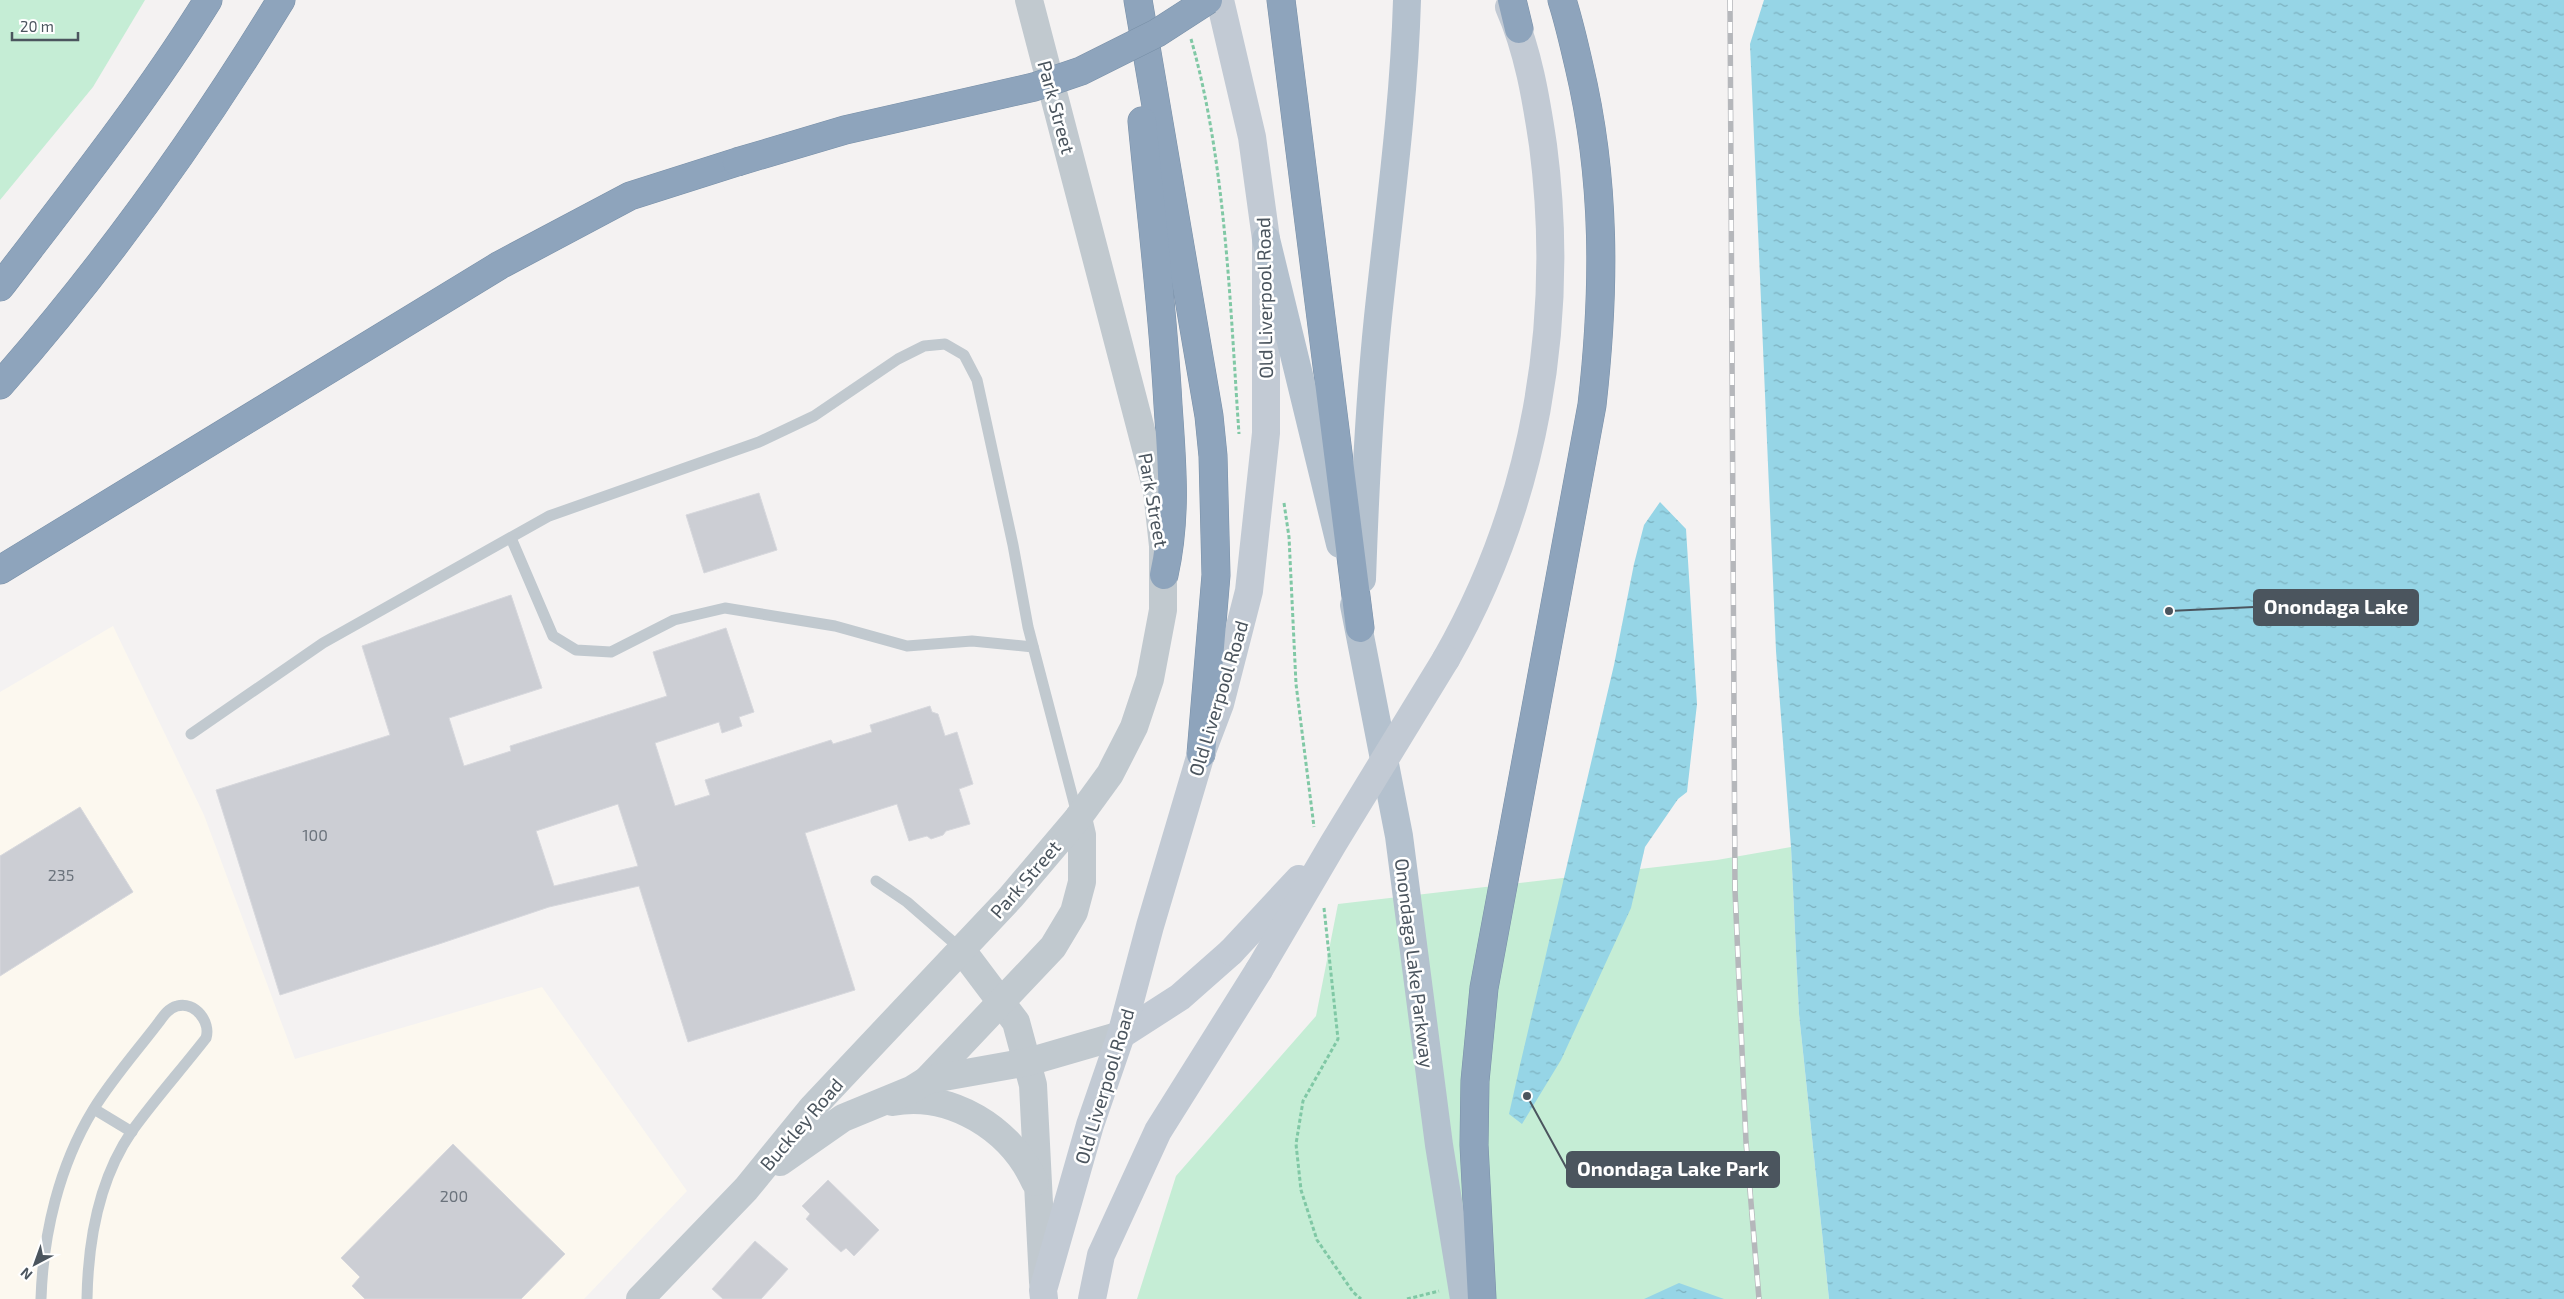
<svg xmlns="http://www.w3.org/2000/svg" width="2564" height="1299" viewBox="0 0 2564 1299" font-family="'Exo 2',sans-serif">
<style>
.commercial{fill:#fcf8ef}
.green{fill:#c5edd5}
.water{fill:url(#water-ripples)}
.building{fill:#ccced4;stroke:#d7d8dd;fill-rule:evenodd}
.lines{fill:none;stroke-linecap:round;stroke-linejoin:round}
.motorway-casing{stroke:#7990a8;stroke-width:29}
.path{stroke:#80c8a5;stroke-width:3;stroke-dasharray:4 2.5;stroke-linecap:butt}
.service{stroke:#c1c9cf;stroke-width:11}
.tertiary{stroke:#c1c9cf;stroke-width:28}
.secondary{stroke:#c2cad4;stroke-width:28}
.primary{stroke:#b4c1ce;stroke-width:28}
.motorway{stroke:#8ea4bc;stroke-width:28}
.rail-casing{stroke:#b5b7bb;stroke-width:5.5}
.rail{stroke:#fff;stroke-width:4;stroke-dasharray:11;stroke-linecap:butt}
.motorway-bridge-casing{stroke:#7990a8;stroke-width:29;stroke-linecap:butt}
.secondary-bridge{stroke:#c2cad4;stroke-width:28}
.motorway-bridge{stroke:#8ea4bc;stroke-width:28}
.labels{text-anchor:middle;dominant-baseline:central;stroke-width:5;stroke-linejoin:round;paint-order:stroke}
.number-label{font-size:16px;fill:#6b737c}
.street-label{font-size:19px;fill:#4b555e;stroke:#fff}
.leader{fill:none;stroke:#4b555e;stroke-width:2}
.callout-dot{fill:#4b555e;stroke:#fff;stroke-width:2}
.callout{fill:#4b555e;stroke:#4b555e;stroke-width:2}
.callout-label{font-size:20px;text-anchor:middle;font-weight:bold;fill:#fff}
</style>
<defs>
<pattern id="water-ripples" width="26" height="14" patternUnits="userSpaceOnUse" patternTransform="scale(1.25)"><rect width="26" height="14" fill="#96d5e6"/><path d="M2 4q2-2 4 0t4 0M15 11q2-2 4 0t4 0" fill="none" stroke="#7cb0be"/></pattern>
</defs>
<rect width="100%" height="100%" fill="#f4f2f2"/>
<path class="commercial" d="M113 626 204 815 295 1059 542 987 687 1191 584 1299H0V692Z"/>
<g class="green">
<path d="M0 0H145L93 87 0 200Z"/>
<path d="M1791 847 1799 1014 1829 1299H1137L1176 1176 1316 1016 1338 904 1717 860Z"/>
</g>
<g class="water">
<path d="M1764 0H2564V1299H1829L1799 1014 1791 847 1776 651 1750 44Z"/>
<path d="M1660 502 1686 529 1697 704 1687 792 1678 799 1645 847 1631 908 1561 1060 1522 1124 1509 1114 1520 1065 1614 665 1634 564 1644 525Z"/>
<path d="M1679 1283 1724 1299H1644Z"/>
</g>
<g class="building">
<path d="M759 493 777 550 704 573 686 515Z"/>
<path d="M511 595 542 688 449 718 464 766 511 751 510 746 667 696 653 652 726 628 754 712 739 717 742 726 722 733 719 722 655 743 675 806 710 795 705 780 831 740 833 744 872 732 870 725 930 706 932 712 938 714 945 736 957 732 973 784 959 789 970 824 946 831 943 835 931 839 927 836 909 841 897 804 805 833 855 990 688 1042 639 886 549 907 442 943 280 995 216 790 390 735 362 646ZM618 804 638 866 554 886 536 831Z"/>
<path d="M80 807 133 892 0 976V856Z"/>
<path d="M453 1144 565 1254 521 1299H365L352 1286 360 1277 341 1258Z"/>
<path d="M828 1180 879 1230 854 1256 846 1248 841 1252 829 1241 806 1219 810 1214 802 1206Z"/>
<path d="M755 1241 788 1269 761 1299H723L712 1289Z"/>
</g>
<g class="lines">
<g class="motorway-casing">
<g id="motorway">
<path d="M1138 0 1209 416 1213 456 1216 575 1201 754"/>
<path d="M1281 0 1360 628"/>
<path d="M1512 0 1519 29"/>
<path d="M1142 121C1151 215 1163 310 1168 405 1172 464 1177 516 1164 575"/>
<path d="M0 287C72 193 146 100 208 0"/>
<path d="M0 385C105 266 198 136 281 0"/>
<path d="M0 570 500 265 630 196 737 162"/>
<path d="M1482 1299 1474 1145 1475 1081 1484 988 1592 405C1605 290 1606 180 1579 66 1574 44 1569 22 1562 0"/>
</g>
</g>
<g class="path">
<path d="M1191 39C1226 162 1230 306 1239 434"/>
<path d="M1284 503 1289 537 1296 684 1314 827"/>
<path d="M1324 908 1338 1039 1303 1101 1296 1144 1301 1190 1317 1240 1353 1292 1361 1299"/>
<path d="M1407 1299 1439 1291"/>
</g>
<g class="service">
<path d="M511 538 553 636 576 650 611 652 674 620 725 608 835 626 907 646 972 641 1033 647"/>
<path d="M191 734 323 643 549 516 759 442 814 416 898 359 924 346 945 344 964 355 977 380 1013 545 1028 627 1077 814"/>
<path d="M876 881 907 902 961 949"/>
<path d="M94 1109 132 1132"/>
<path d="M41 1299C43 1234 59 1166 93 1110 112 1079 137 1051 159 1022 164 1015 169 1008 177 1006 195 1001 211 1022 206 1038 182 1069 155 1099 132 1131 99 1179 88 1242 87 1299"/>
</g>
<g class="tertiary">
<path d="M961 949 1016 1022 1033 1085 1043 1282"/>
<path d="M927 1080 1053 947 1074 912 1082 882V835L1078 818"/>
<path d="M892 1102C951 1091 1011 1129 1035 1182"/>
<path d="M780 1162 843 1118 911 1090 927 1080 1028 1062 1121 1035"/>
<path d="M640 1299 746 1189 812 1108 1011 897 1078 818 1110 774 1134 727 1150 679 1163 610V546L1157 491 1029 0"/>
</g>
<g class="secondary">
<path d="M1446 659C1535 503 1566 323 1543 145 1536 98 1528 50 1509 7"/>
<path d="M1121 1035 1180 997 1231 952"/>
<path d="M1044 1299 1043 1290 1090 1125 1121 1035 1150 926 1201 754 1220 704 1249 591 1266 433V239L1252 137 1220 0"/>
<path d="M1092 1299 1101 1255 1158 1131 1259 970"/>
</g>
<g class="primary">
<path d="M1266 239 1340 544"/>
<path d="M1362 579C1365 491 1369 404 1378 317 1389 212 1404 106 1407 0"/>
<path d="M1354 605 1399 836 1439 1145 1464 1299"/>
</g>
<use href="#motorway" class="motorway"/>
<g class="rail-casing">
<path id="rail" d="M1730 0 1735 890 1746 1142 1759 1299"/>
</g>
<use href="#rail" class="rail"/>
<g class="motorway-bridge-casing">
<path id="motorway-bridge" d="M737 162 845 130 1034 87 1081 71 1157 33 1208 0"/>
</g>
<g class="secondary-bridge">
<path d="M1231 952 1299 879"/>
<path d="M1259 970 1333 844 1446 659"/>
</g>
<use href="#motorway-bridge" class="motorway-bridge"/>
</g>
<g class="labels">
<g class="number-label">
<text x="315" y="834">100</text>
<text x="61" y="874">235</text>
<text x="454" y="1195">200</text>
</g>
<g class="street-label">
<text transform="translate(1057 107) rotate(75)">Park Street</text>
<text transform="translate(1264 298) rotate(-91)">Old Liverpool Road</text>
<text transform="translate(1154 500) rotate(80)">Park Street</text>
<text transform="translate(1218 698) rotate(-73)">Old Liverpool Road</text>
<text transform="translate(1025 879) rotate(-49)">Park Street</text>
<text transform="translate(1415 963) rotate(83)">Onondaga Lake Parkway</text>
<text transform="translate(1104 1086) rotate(-73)">Old Liverpool Road</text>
<text transform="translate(801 1124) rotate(-49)">Buckley Road</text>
</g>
</g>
<path class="leader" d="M2169 611L2254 607M1527 1096L1567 1169"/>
<g class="callout-dot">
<circle cx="2169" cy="611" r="5"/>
<circle cx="1527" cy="1096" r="5"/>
</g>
<g class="callout">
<rect x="2254" y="590" width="164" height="35" rx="5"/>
<rect x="1567" y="1152" width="212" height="35" rx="5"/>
</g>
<g class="callout-label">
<text x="2336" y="614">Onondaga Lake</text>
<text x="1673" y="1176">Onondaga Lake Park</text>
</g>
<g transform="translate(35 1264) rotate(221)" stroke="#ffffff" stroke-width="4" paint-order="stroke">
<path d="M0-4L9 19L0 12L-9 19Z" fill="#4b555e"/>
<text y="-8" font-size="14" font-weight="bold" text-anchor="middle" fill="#4b555e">N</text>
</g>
<path d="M12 32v8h66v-8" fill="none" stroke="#4b555e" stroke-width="2.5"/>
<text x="20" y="32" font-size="15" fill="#4b555e" stroke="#ffffff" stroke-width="4" paint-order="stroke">20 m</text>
</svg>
